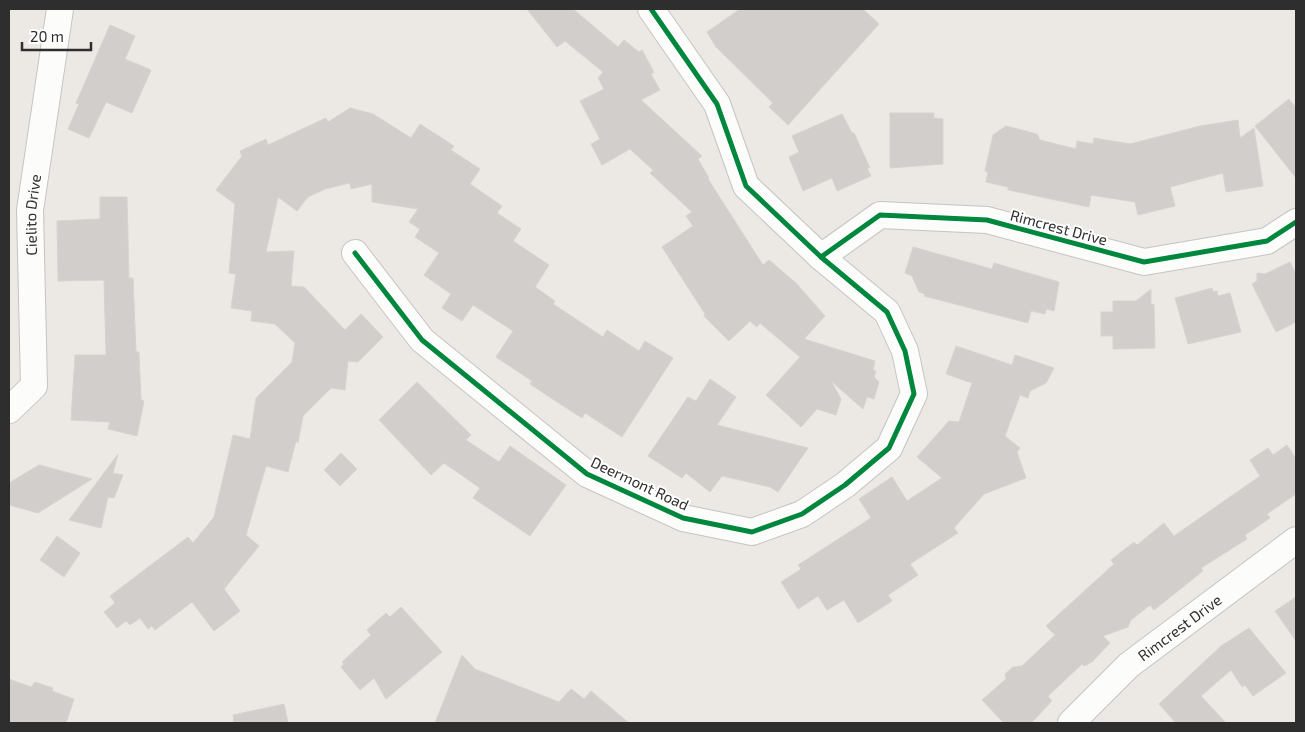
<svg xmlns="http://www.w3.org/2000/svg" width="1305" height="732" viewBox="0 0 1305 732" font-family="'Exo 2',sans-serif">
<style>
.building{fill:#d1cecb;stroke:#d7d4d0}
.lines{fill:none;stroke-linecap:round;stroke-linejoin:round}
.minor-casing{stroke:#c5c4c5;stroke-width:28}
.minor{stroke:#fcfcfb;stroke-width:26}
.cycleway-casing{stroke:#fff;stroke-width:8}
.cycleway{stroke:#00873e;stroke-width:5}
.labels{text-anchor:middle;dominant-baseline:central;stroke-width:4;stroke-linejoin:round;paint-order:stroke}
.street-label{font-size:15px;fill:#2e2e2e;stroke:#fff}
</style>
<rect width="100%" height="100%" fill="#ece8e4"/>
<g class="building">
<path d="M527 9H573L618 47 624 40 639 52 642 50 654 72 651 74 660 90 641 100 702 156 698 159 709 178 708 179 763 265 769 260 796 283 825 316 804 339 875 361 873 370 876 371 874 377 879 382 874 399 867 397 863 409 831 381 841 399 836 415 817 409 801 427 766 395 800 357 760 323 757 327 750 321 729 341 704 316 705 314 662 247 693 226 686 216 692 212 650 173 653 170 630 149 602 165 591 144 600 139 580 101 604 89 598 78 603 72 565 41 557 47Z"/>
<path d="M740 9H863L879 24 788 125 769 107 773 103 716 47 707 32Z"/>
<path d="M110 25 135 36 125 59 151 70 132 113 106 102 89 138 68 129 79 104 76 103Z"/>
<path d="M1289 99 1296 108V178L1255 126Z"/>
<path d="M350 108 373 114 411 138 420 124 454 146 451 150 480 169 470 184 502 206 497 213 521 229 513 241 549 265 535 287 555 301 553 304 603 337 607 330 639 351 645 341 673 358 622 437 585 413 582 418 554 400 530 384 532 381 496 357 513 331 473 305 462 321 442 308 451 294 424 275 439 253 415 237 420 229 409 222 418 209 372 202V184L351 189 350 183 325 189 308 197 297 211 278 197 266 252 294 251 291 286 304 287 345 330 361 314 383 337 358 362 348 361 345 390 331 388 303 416 298 443 296 441 288 472 266 466 246 535 259 546 224 589 240 611 214 631 192 602 155 630 152 626 148 629 140 618 130 625 126 621 117 628 104 612 115 603 110 596 188 537 193 543 214 517 233 435 250 439 256 398 292 362 295 343 275 324 251 321 252 311 231 308 236 274 229 273 235 204 216 190 242 156 240 151 266 139 268 145 326 118 328 122Z"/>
<path d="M890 113H934V118L943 119V164L890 168Z"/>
<path d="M842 114 852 133H854L870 168H867L871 176 837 191 832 178 803 191 789 157 799 152 792 136Z"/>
<path d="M1238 120 1240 138 1254 128 1263 186 1226 192 1223 173 1170 187 1175 206 1138 215 1135 202 1091 195 1089 207 1008 190V187L986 182 988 172 985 171 993 135 1006 126 1037 134 1040 140 1076 149 1077 141 1093 144 1094 138 1130 144 1200 126Z"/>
<path d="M100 197H127L129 278H133L136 352H139L141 400 144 401 137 436 108 429 110 422 71 420 75 355H106L104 280 58 281 57 221 100 219Z"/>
<path d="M913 247 992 269 994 263 1059 282 1054 311 1046 309 1045 314 1031 311 1028 323 924 296 925 294 919 292 912 276 905 273Z"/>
<path d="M1290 262 1296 274V322L1276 332 1252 284 1257 281V273L1265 274Z"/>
<path d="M1212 288 1213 292 1217 291 1218 296 1230 293 1241 332 1188 344 1175 298Z"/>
<path d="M1151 289V305L1154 304 1155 348 1113 349V336H1101V312H1113V301H1136Z"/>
<path d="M956 346 1012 365 1015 355 1054 368 1046 383 1030 391 1028 398 1020 395 1005 436 1020 448 1017 452 1026 478 984 494 954 528 958 533 910 564 918 575 888 595 892 601 858 623 844 600 827 610 818 596 798 609 781 582 801 569 798 565 871 518 859 499 892 477 907 501 942 478 917 457 949 421 959 422 972 383 946 374Z"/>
<path d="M710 379 736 397 717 425 808 448 778 492 770 487 722 476 710 492 686 473 682 478 648 456 688 397 696 401Z"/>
<path d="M417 382 471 435 466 440 499 462 510 446 566 485 530 536 473 498 480 488 444 463 431 475 379 420Z"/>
<path d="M1287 445 1296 459V494L1267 514 1270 518 1245 535 1247 539 1201 568 1203 571 1154 610 1150 605 1131 620 1128 627 1103 636 1110 643 1092 662 1084 666 1082 664 1048 696 1052 701 1031 723H1004L982 700 1006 679 1005 674 1013 667 1022 666 1055 635 1046 626 1114 564 1111 560 1134 542 1137 545 1164 523 1174 536 1260 476 1250 460 1268 448 1273 455Z"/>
<path d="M341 453 357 469 340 486 324 470Z"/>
<path d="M118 454 113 473 123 475 114 498 108 497 101 528 69 520Z"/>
<path d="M39 465 92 479 38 513 9 505V483Z"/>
<path d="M57 536 80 553 64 577 40 560Z"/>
<path d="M1296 597V641L1275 611Z"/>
<path d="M401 607 442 652 386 699 374 678 360 690 341 667 344 664 342 662 371 635 367 630 386 613 390 617Z"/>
<path d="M1249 628 1286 673 1253 696 1245 685 1242 687 1231 670 1201 696 1226 723H1176L1159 704 1221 646Z"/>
<path d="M462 655 475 669 559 702 571 689 584 699 591 691 629 723H435Z"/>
<path d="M9 679 31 687 35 682 53 688 52 691 74 699 66 723H9Z"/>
<path d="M284 704 288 723H234L233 715Z"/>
</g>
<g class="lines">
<g class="minor-casing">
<g id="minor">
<path d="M355 253 422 340 587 474 683 518 752 532 802 514 845 485 889 448 914 394 905 351 887 312 821 257 746 186 717 104 651 9"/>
<path d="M821 257 880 215 987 220 1144 262 1267 241 1296 222"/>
<path id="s1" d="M9 410 34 386 30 210 60 9"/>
<path id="s2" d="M1071 723 1129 665 1296 540"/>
</g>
</g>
<use href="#minor" class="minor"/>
<g class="cycleway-casing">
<g id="cycleway">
<path d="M355 253 422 340 587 474 683 518 752 532 802 514 845 485 889 448 914 394 905 351 887 312 821 257 746 186 717 104 651 9"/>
<path d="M821 257 880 215 987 220 1144 262 1267 241 1296 222"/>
</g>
</g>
<use href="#cycleway" class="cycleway"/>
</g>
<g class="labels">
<g class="street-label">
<text stroke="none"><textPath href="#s1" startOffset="206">Cielito Drive</textPath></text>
<text transform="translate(1059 227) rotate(15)">Rimcrest Drive</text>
<text transform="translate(640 483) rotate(25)">Deermont Road</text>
<text stroke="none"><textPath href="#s2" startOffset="145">Rimcrest Drive</textPath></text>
</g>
</g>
<rect width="1305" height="732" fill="none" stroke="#2e2e2e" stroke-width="20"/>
<path d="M22 42v8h69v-8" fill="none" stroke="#2e2e2e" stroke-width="2.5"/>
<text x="30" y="42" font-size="15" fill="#2e2e2e" stroke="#ffffff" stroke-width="4" paint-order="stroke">20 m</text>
</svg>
